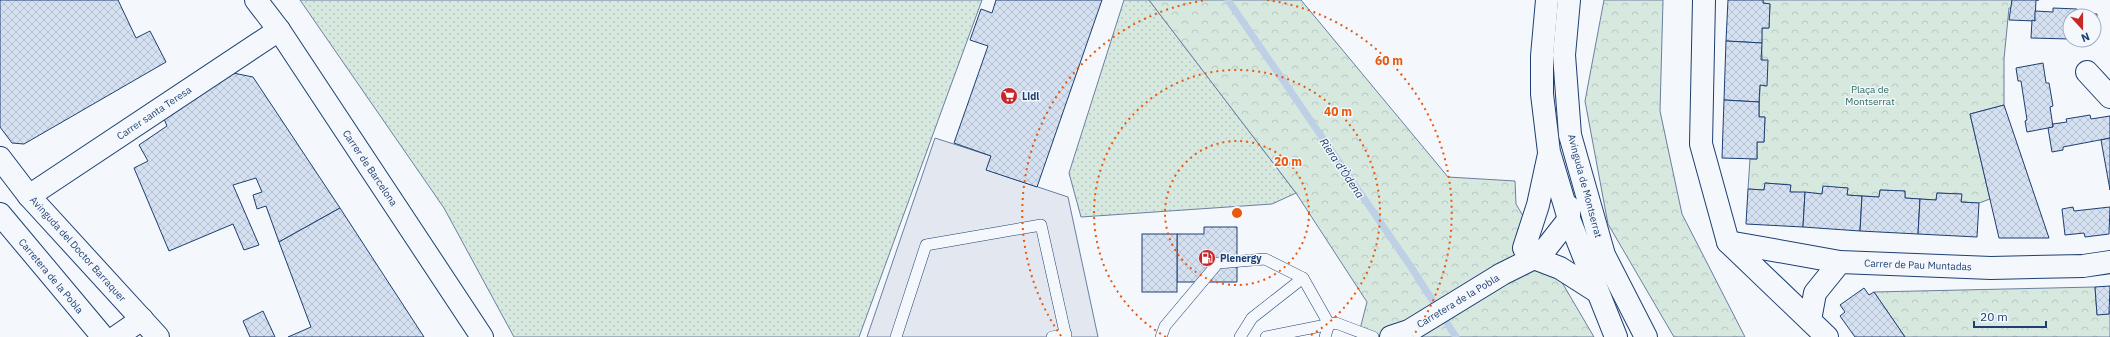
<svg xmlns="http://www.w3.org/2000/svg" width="2110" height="337" viewBox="0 0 2110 337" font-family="'IBM Plex Sans',sans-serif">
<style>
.grass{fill:url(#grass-dots);stroke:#687fa3}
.forest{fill:url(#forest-crowns);stroke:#687fa3}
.parking{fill:#e3e8f0;stroke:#687fa3}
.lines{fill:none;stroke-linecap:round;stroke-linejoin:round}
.stream{stroke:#bed0e5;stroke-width:7}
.building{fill:url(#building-cross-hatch);stroke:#1d3f73}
.lane-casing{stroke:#1d3f73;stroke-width:12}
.street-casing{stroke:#1d3f73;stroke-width:24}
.secondary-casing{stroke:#1d3f73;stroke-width:24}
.lane{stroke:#f4f7fb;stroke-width:11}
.street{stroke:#f4f7fb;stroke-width:22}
.secondary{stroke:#f4f7fb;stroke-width:22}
.ring{fill:none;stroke:#e8590c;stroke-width:2;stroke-dasharray:2 4}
.labels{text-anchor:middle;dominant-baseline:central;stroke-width:3;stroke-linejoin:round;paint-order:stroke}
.park-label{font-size:10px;fill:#2c6c60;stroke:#f4f7fb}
.poi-label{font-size:10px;font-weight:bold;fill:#1d3f73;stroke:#f4f7fb;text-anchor:start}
.street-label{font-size:10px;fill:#1d3f73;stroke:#f4f7fb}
.water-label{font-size:11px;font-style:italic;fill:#1d3f73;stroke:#f4f7fb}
.centre{fill:#e8590c;stroke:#f4f7fb;stroke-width:2}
.ring-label{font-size:12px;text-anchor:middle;font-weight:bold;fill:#e8590c;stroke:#f4f7fb;stroke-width:3;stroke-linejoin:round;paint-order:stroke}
</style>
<defs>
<pattern id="grass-dots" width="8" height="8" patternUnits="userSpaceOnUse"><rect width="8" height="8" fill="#d7e8df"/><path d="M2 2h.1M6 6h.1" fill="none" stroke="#b8c8c3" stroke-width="1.8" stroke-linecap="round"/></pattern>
<pattern id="forest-crowns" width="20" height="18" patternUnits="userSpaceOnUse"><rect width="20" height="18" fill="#d7e8df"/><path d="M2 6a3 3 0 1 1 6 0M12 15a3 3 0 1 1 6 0" fill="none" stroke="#b8c8c3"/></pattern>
<pattern id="building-cross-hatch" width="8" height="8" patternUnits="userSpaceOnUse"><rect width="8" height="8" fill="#d5e0f0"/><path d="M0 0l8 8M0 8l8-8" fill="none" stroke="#b6c1d1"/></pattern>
</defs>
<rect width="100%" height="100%" fill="#f4f7fb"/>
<g class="grass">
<path d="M300 0H982L859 337H514L444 208Z"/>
<path d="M1124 0H1149L1296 193 1272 204 1081 217 1069 173Z"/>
</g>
<g class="forest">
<path d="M1149 0H1301L1448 177 1515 181 1516 204 1594 337H1358L1367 302 1296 193Z"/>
<path d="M1604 0H1663L1660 111 1682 214 1745 337H1674L1608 224 1585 101Z"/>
<path d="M1763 0H2012L2011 8H2009L2004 59V105L1970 114 1990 199 1979 203 1961 202V194L1937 193 1936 200 1905 198V191L1880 190 1879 197 1847 195 1848 188 1823 187 1822 194 1790 192V185L1765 183 1764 190 1748 189 1750 159H1757V142H1764L1765 117H1759L1760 85 1766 86C1762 64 1761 50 1762 28H1769L1770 4 1763 3Z"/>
<path d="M2095 287 2097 314H2109L2110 310V337H1905L1874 292Z"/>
</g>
<path class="parking" d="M935 138 991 156 987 170 1068 197 1098 337H867Z"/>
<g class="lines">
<path class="stream" d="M1228 0 1411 267 1456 337"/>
</g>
<g class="building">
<path d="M0 0H118L136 38 150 31 166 62 24 144 12 143 0 127Z"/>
<path d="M996 0H1102L1037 187 986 170 991 156 954 143 988 46 970 40 981 9 992 13Z"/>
<path d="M1728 0H1763V3L1770 4 1769 28H1762V43L1726 41Z"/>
<path d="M2012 0H2039H2036L2035 21 2009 20Z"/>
<path d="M2053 8 2077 9 2076 13 2097 14 2096 40H2090H2094V16H2070V39L2031 38 2032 20 2035 21V11L2053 12Z"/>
<path d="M1726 41 1762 43 1761 60H1768L1767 86 1760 85 1759 102 1724 100Z"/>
<path d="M2043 63 2046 83H2049L2053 106 2050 107 2053 127 2027 132 2025 121 2027 120 2021 81H2018L2016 68Z"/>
<path d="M233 73 253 77 340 208 279 242 266 206 257 209 253 195 262 192 256 178 233 185 259 245 244 250 233 224 169 251 134 168 148 161 139 145 167 126 162 114Z"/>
<path d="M1724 100 1759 102V117H1765L1764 142H1757V159L1722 158Z"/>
<path d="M2004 105 2049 238H1999L1970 114Z"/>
<path d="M2090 115 2091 119 2110 116V138L2063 147V150L2052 152 2048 128 2053 127V124L2067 122 2066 119Z"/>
<path d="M2110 138V190L2101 140Z"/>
<path d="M1765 183 1791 185 1790 192H1805L1803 227 1746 224 1748 189 1764 190Z"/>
<path d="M1823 186 1848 188 1847 195 1862 196 1860 231 1803 227 1805 192 1822 194Z"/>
<path d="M1880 190 1905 191V198L1920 199 1918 234 1860 231 1862 196 1879 197Z"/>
<path d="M1937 193 1962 194 1961 202 1979 203 1977 237 1918 234 1920 199 1936 200Z"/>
<path d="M2073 207 2074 211 2110 207 2109 234 2085 237 2084 233 2065 235 2062 209Z"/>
<path d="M340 208 424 337H288L311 327 279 242Z"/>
<path d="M1204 227H1237V282H1177V234H1204Z"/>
<rect x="1142" y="234" width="35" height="58"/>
<path d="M2110 286 2109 314 2097 315 2095 287Z"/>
<path d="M1864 288 1869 295 1874 292 1905 337H1855L1840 316 1845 312 1840 305Z"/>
<path d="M263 311 275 337H250L243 321Z"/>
</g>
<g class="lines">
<g class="lane-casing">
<g id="lane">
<path d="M896 337 926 245 1041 225 1066 337"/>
<path d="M1052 337 1066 334"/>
<path d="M1161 337 1165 326 1218 263 1265 259 1303 278 1329 324 1325 337"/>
<path d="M1240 337 1252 318 1303 278"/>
<path d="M1266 337 1336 323 1373 337"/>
</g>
</g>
<g class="street-casing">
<g id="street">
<path d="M256 0 279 30 482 337"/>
<path d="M1704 0 1701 144 1728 242 1827 337"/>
<path d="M2087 72 2110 97"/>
<path d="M0 158 29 196 158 337"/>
<path d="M29 196 279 30"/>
<path d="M1728 242 1840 262 1991 268 2083 266 2110 262"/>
<path d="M1810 320 1815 293 1840 262"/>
<path d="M116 337 142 319"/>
</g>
</g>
<g class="secondary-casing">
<g id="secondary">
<path d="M1547 0 1542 56V94L1549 152 1569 219 1616 337"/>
<path d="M1569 0 1564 55 1570 135 1604 255 1646 337"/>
<path d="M0 214 103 337"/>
<path d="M1524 248 1538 205 1549 154"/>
<path d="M1534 258 1560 268 1596 291"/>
<path d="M1391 337 1409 331 1502 274 1534 258 1547 247 1569 219V207"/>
</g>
</g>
<use href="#lane" class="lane"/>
<use href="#street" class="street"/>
<use href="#secondary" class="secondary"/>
</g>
<g class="ring">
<circle cx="1237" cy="213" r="72"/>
<path d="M1166 337A143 143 0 1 1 1308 337"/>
<path d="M1061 336A215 215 0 0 1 1207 0M1267 0A215 215 0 0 1 1413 336"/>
</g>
<defs>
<g id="supermarket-disc" transform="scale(0.9)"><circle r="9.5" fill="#c62828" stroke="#f4f7fb"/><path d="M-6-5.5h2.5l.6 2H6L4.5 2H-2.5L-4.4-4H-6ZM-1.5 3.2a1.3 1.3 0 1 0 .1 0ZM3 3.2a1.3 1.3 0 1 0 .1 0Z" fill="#fff"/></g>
<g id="fuel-disc" transform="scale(0.9)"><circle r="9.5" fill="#c62828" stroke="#f4f7fb"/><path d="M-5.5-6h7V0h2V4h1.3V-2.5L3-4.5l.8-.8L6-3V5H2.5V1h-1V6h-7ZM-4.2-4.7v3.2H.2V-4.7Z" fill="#fff"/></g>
</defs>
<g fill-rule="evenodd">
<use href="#supermarket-disc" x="1009" y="96"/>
<use href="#fuel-disc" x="1207" y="258"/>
</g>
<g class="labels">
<g class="park-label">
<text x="1870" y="89">Plaça de<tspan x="1870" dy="12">Montserrat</tspan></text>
</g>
<g class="poi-label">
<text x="1022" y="96">Lidl</text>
<text x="1220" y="258">Plenergy</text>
</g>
<g class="street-label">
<text transform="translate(154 113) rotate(-34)">Carrer santa Teresa</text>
<text transform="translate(370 168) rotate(56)">Carrer de Barcelona</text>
<text transform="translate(1585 186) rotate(75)">Avinguda de Montserrat</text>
<text transform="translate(78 249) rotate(48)">Avinguda del Doctor Barraquer</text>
<text transform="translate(1918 265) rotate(2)">Carrer de Pau Muntadas</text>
<text transform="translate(51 276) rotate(50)">Carretera de la Pobla</text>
<text transform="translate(1458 301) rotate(-31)">Carretera de la Pobla</text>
</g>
<g class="water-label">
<text transform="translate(1342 168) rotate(56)">Riera d'Òdena</text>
</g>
</g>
<circle cx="1237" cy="213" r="6" class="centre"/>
<g class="ring-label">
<text x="1389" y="65">60 m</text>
<text x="1338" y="116">40 m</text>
<text x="1288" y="166">20 m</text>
</g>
<g transform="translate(2082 28) rotate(159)"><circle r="19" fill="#f4f7fb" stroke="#9eadc5"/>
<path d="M0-3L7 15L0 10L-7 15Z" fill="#c62828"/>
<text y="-6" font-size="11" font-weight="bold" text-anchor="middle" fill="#1d3f73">N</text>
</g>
<path d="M1974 321v6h72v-6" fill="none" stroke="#1d3f73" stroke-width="2"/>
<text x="1980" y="321" font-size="12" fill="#1d3f73" stroke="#f4f7fb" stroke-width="3" paint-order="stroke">20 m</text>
</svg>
